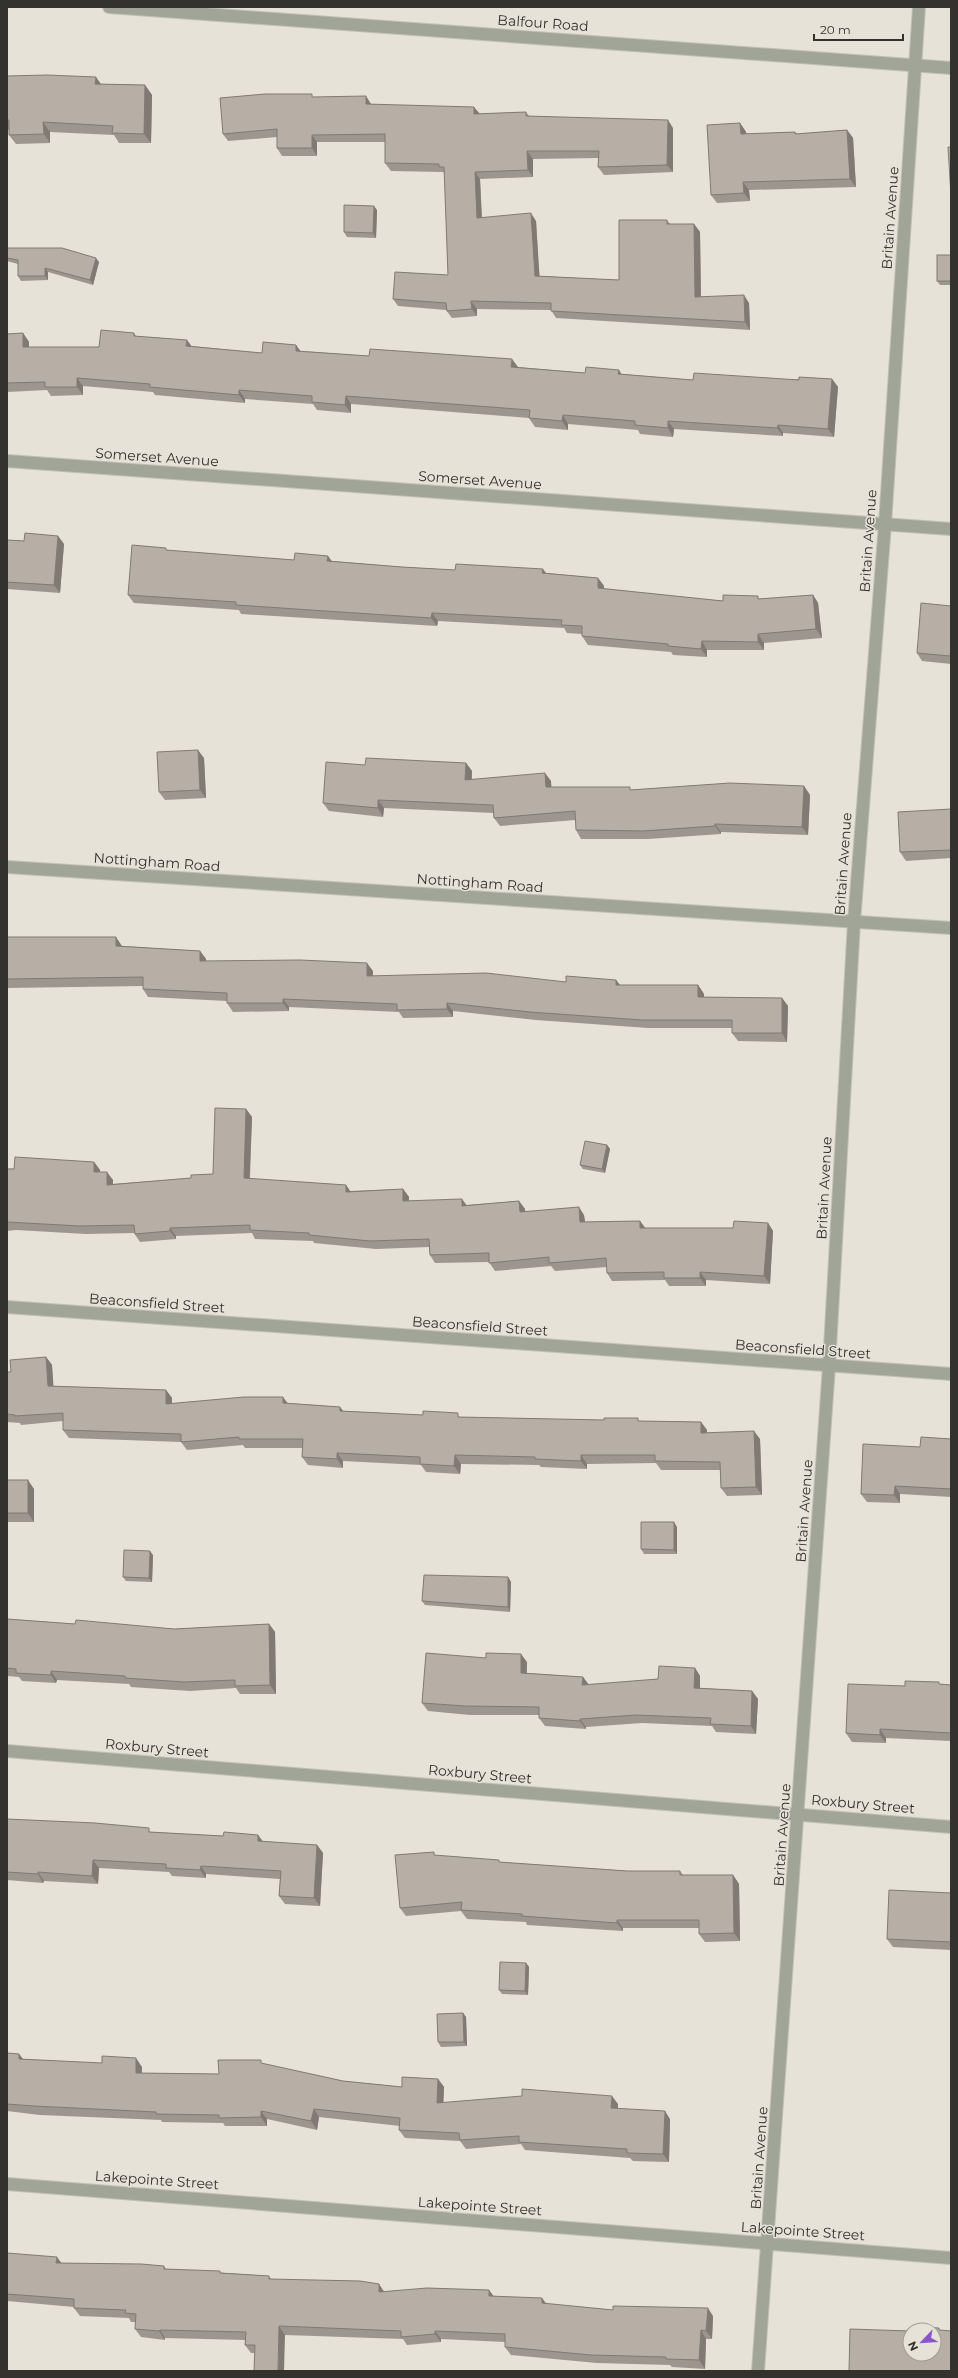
<svg xmlns="http://www.w3.org/2000/svg" width="958" height="2378" viewBox="0 0 958 2378" font-family="Montserrat,sans-serif">
<style>
.lines{fill:none;stroke-linecap:round;stroke-linejoin:round}
.minor-casing{stroke:#c2bfb5;stroke-width:14}
.minor{stroke:#a1a598;stroke-width:12}
.wall{fill:#9d968f}
.shaded-wall{fill:#807a74}
.building{fill:#b7afa6;stroke:#807a74}
.labels{text-anchor:middle;dominant-baseline:central;stroke-width:3;stroke-linejoin:round;paint-order:stroke}
.street-label{font-size:14px;fill:#34322e;stroke:#e6e2d7}
</style>
<rect width="100%" height="100%" fill="#e6e2d7"/>
<g class="lines">
<g class="minor-casing">
<g id="minor">
<path d="M109 7 951 68"/>
<path d="M7 461 951 529"/>
<path d="M7 867 951 928"/>
<path d="M7 1307 951 1374"/>
<path d="M7 1751 951 1827"/>
<path d="M7 2184 951 2258"/>
<path d="M758 2371 829 1366 854 922 885 524 919 7"/>
</g>
</g>
<use href="#minor" class="minor"/>
</g>
<g class="wall">
<path d="M7 76 100 84 145 85 152 95 151 143H119L114 135 50 132V143L16 144 9 135V130H7Z"/>
<path d="M315 97 371 104 479 114 526 112 529 116 673 128V172L604 175 598 167 599 158 533 159V177L480 179 482 217 536 221 539 276 619 280 667 220 670 224H694L700 232 701 297 749 303 750 330 556 318 551 310 477 309V316L452 318 446 310 398 306 393 299 448 275 445 174 443 172 391 171 385 163V142H317V156H282L277 148V137L228 141 223 134Z"/>
<path d="M740 123 746 132V134L795 132 797 134 847 130 853 138 856 187 749 190 750 201 717 203 711 195Z"/>
<path d="M377 210 376 238 347 237 344 232Z"/>
<path d="M7 248 99 262 93 285 48 272V280L21 281 18 276V264L7 261Z"/>
<path d="M951 255V285H940L937 281Z"/>
<path d="M23 333 29 342V347H99L134 333 136 336 191 346 262 353 301 351 518 367 585 373 622 374 693 380 832 379 838 387 834 437 783 433V436L674 429 673 437 640 434 638 430 568 424V430L535 427 529 418 351 404V413L317 410 313 404 245 399V403L155 395 153 392 83 386V395L51 396 47 390 7 392V334Z"/>
<path d="M58 536 64 544 60 593 7 589V540L24 541Z"/>
<path d="M168 551 294 560 332 561 402 567 455 570 546 573 598 578 604 586V589L723 601 760 599 813 595 818 603 822 638 764 643V650H707V657L673 655 671 652 588 645 582 636V634L567 633 564 628 438 621 437 626 241 614 239 610 134 603 128 595Z"/>
<path d="M951 606V664L922 661 917 653Z"/>
<path d="M204 758 206 798 165 800 159 792Z"/>
<path d="M466 763 472 771V779L551 781V787L632 790 804 786 810 795 808 835 721 832V834L648 839H581L576 830V820L500 826 494 818V813L384 808 383 817 329 811 323 803 365 765Z"/>
<path d="M951 809V858L906 861 900 852Z"/>
<path d="M7 937 122 946 200 951 206 959V961L373 971V976L566 982 616 980 620 985H698L704 994V997L782 998 788 1006 787 1042 738 1041 732 1033V1028H648L536 1020 453 1011V1017L403 1018 399 1012 289 1007V1011L233 1012 227 1003V1001L148 997 143 989V986L7 988Z"/>
<path d="M246 1109 252 1117 250 1179 346 1185 350 1191 403 1189 409 1197V1201L466 1205 519 1201 525 1209V1211L584 1215 585 1222 640 1221 645 1228H733L768 1223 773 1231 770 1284 706 1280V1286H669L665 1280 612 1281 607 1273V1267L555 1271 551 1266 495 1271 489 1262 435 1263 430 1255 429 1247 376 1249 314 1243 313 1241 255 1239 252 1233 176 1236V1239L140 1242 134 1233 86 1234 16 1230 7 1231V1169L94 1162 100 1170V1172L113 1180V1184L191 1178 213 1174Z"/>
<path d="M607 1145 610 1149 605 1173 583 1169 580 1165Z"/>
<path d="M46 1357 52 1365 53 1386 166 1390 172 1398V1403H288L340 1407 343 1411 461 1417 640 1421 701 1422 707 1430V1433L760 1439 762 1495 727 1496 721 1488 720 1470H661L656 1463 587 1464V1469L541 1467 539 1465 461 1464 460 1474 426 1472 421 1465 343 1461V1468L308 1465 302 1457 303 1448H245L243 1445 187 1450 181 1442 69 1438 63 1430V1421L21 1425 20 1423 7 1422V1372H11Z"/>
<path d="M951 1439V1497L900 1494V1503L867 1502 861 1494 920 1447Z"/>
<path d="M7 1480 34 1489V1522H7Z"/>
<path d="M677 1527V1554H644L641 1549Z"/>
<path d="M153 1555 152 1582 126 1581 123 1577Z"/>
<path d="M508 1577 511 1582 510 1612 425 1605 422 1601Z"/>
<path d="M7 1619 75 1624 174 1629 269 1624 275 1632 276 1694H240L236 1688 190 1691 131 1687 129 1684 57 1680 56 1683 22 1681 19 1677 7 1676Z"/>
<path d="M527 1662V1673L583 1677 589 1685 658 1679 695 1668 700 1676V1688L752 1691 758 1699 756 1734 716 1732 712 1726 642 1723 586 1727V1729L545 1726 539 1718V1715H470L428 1711 422 1703Z"/>
<path d="M940 1684 951 1685V1741L886 1738V1743L852 1742 846 1733Z"/>
<path d="M7 1819 152 1832 223 1836 258 1835 263 1842 317 1845 323 1853 320 1906 285 1904 279 1896 280 1879 206 1874V1878L172 1876 169 1872 99 1868 98 1884 44 1881 43 1883 7 1880Z"/>
<path d="M437 1856 501 1862 627 1871H680L683 1875H733L739 1884 740 1941 705 1942 699 1934V1928H623V1931L527 1925 526 1922 467 1919 461 1911 406 1916 400 1908Z"/>
<path d="M951 1893V1950L893 1947 887 1939Z"/>
<path d="M526 1963 529 1967 528 1995 502 1994 499 1990Z"/>
<path d="M463 2013 466 2017 467 2046 441 2047 438 2042Z"/>
<path d="M7 2053 19 2054 23 2059 142 2067V2073L219 2074 263 2064 343 2081 402 2087 438 2079 444 2087 443 2103 618 2104V2109L670 2119 669 2162 633 2161 630 2158 525 2150 521 2144 466 2149 460 2141 405 2138 399 2130 400 2126 319 2117 317 2130 267 2119V2126H225L223 2123 162 2122 161 2120 40 2115 7 2111Z"/>
<path d="M7 2253 61 2263 164 2266 166 2269 269 2276 271 2279 384 2292 489 2290 493 2296 546 2304 613 2310 713 2316 712 2339H706L705 2369 672 2367 670 2365 597 2363 511 2355 505 2347V2342L441 2339V2342L407 2345 403 2339 285 2335 255 2353H251L245 2345V2340L165 2338V2340L141 2337 135 2329 136 2322H131L129 2318 80 2316 74 2308V2307L7 2301Z"/>
</g>
<g class="shaded-wall">
<path d="M96 77 103 87 95 84Z"/>
<path d="M145 85 152 95 151 143 144 134Z"/>
<path d="M366 96 371 104H366Z"/>
<path d="M474 107 480 114H474Z"/>
<path d="M668 120 673 128V172L667 165Z"/>
<path d="M43 122 50 132V143L44 134Z"/>
<path d="M740 123 746 132 747 143 741 134Z"/>
<path d="M847 130 853 138 856 187 850 179Z"/>
<path d="M312 135 317 142V156L312 148Z"/>
<path d="M527 151 533 159V177L528 170Z"/>
<path d="M475 172 480 179 482 225 477 218Z"/>
<path d="M743 182 749 190 750 201 744 193Z"/>
<path d="M374 206 377 210 376 238 373 233Z"/>
<path d="M531 213 536 221 540 283 535 276Z"/>
<path d="M694 224 700 232 701 305 695 297Z"/>
<path d="M96 258 99 262 93 285 90 280Z"/>
<path d="M45 268 48 272V280L45 276Z"/>
<path d="M744 295 749 303 750 330 745 322Z"/>
<path d="M471 301 477 309V316L472 309Z"/>
<path d="M23 333 29 342V356L23 347Z"/>
<path d="M187 340 193 348 186 346Z"/>
<path d="M296 345 302 353 296 351Z"/>
<path d="M512 359 518 367H511Z"/>
<path d="M619 370 624 378 618 374Z"/>
<path d="M77 378 83 386V395L77 387Z"/>
<path d="M832 379 838 387 834 437 828 429Z"/>
<path d="M239 390 245 399V403L239 395Z"/>
<path d="M346 396 351 404V413L345 405Z"/>
<path d="M563 415 568 424V430L562 421Z"/>
<path d="M668 421 674 429 673 437 668 428Z"/>
<path d="M778 425 783 433V436L777 428Z"/>
<path d="M58 536 64 544 60 593 54 585Z"/>
<path d="M328 556 334 564 327 561Z"/>
<path d="M543 569 549 577 542 573Z"/>
<path d="M598 578 604 586 603 596 598 588Z"/>
<path d="M813 595 818 603 822 638 816 629Z"/>
<path d="M432 613 438 621 437 626 431 618Z"/>
<path d="M758 634 764 643V650L758 642Z"/>
<path d="M702 641 707 650V657L701 649Z"/>
<path d="M198 750 204 758 206 798 200 790Z"/>
<path d="M466 763 472 771 471 788 465 780Z"/>
<path d="M545 773 551 781 552 795 546 787Z"/>
<path d="M804 786 810 795 808 835 802 827Z"/>
<path d="M378 800 384 808 383 817 378 808Z"/>
<path d="M715 824 721 832V834L715 826Z"/>
<path d="M116 937 122 946V954L116 946Z"/>
<path d="M200 951 206 959V969L200 961Z"/>
<path d="M367 963 373 971 372 984 367 976Z"/>
<path d="M616 980 622 988 616 985Z"/>
<path d="M698 985 704 994V1005L698 997Z"/>
<path d="M782 998 788 1006 787 1042 782 1033Z"/>
<path d="M283 999 289 1007V1011L283 1003Z"/>
<path d="M447 1003 453 1011V1017L447 1009Z"/>
<path d="M246 1109 252 1117 249 1187 244 1178Z"/>
<path d="M607 1145 610 1149 605 1173 602 1169Z"/>
<path d="M94 1162 100 1170V1180L94 1172Z"/>
<path d="M107 1172 113 1180V1193L107 1185Z"/>
<path d="M346 1185 352 1194 346 1192Z"/>
<path d="M403 1189 409 1197V1209L403 1201Z"/>
<path d="M462 1199 468 1207 462 1206Z"/>
<path d="M519 1201 525 1209 526 1220 520 1212Z"/>
<path d="M579 1207 584 1215 586 1230 580 1222Z"/>
<path d="M640 1221 646 1229 640 1228Z"/>
<path d="M768 1223 773 1231 770 1284 764 1276Z"/>
<path d="M170 1228 176 1236V1239L170 1231Z"/>
<path d="M700 1272 706 1280V1286L700 1278Z"/>
<path d="M46 1357 52 1365 54 1394 48 1386Z"/>
<path d="M166 1390 172 1398V1412L166 1404Z"/>
<path d="M283 1397 289 1405 283 1403Z"/>
<path d="M340 1407 346 1415 340 1411Z"/>
<path d="M701 1422 707 1430V1441L701 1433Z"/>
<path d="M754 1431 760 1439 762 1495 756 1487Z"/>
<path d="M337 1453 343 1461V1468L337 1459Z"/>
<path d="M455 1455 461 1464 460 1474 454 1466Z"/>
<path d="M581 1455 587 1464V1469L581 1461Z"/>
<path d="M28 1480 34 1489V1522L28 1513Z"/>
<path d="M895 1486 900 1494V1503L894 1495Z"/>
<path d="M674 1522 677 1527V1554L674 1550Z"/>
<path d="M150 1551 153 1555 152 1582 149 1578Z"/>
<path d="M508 1577 511 1582 510 1612 508 1607Z"/>
<path d="M269 1624 275 1632 276 1694 270 1685Z"/>
<path d="M521 1654 527 1662 526 1681 521 1673Z"/>
<path d="M695 1668 700 1676V1696L694 1688Z"/>
<path d="M51 1671 57 1680 56 1683 51 1675Z"/>
<path d="M583 1677 589 1685H582Z"/>
<path d="M752 1691 758 1699 756 1734 751 1726Z"/>
<path d="M580 1719 586 1727V1729L580 1721Z"/>
<path d="M880 1729 886 1738V1743L880 1735Z"/>
<path d="M258 1835 264 1843 258 1841Z"/>
<path d="M317 1845 323 1853 320 1906 314 1898Z"/>
<path d="M93 1860 99 1868 98 1884 92 1876Z"/>
<path d="M201 1866 206 1874V1878L200 1870Z"/>
<path d="M38 1872 44 1881 43 1883 38 1874Z"/>
<path d="M733 1875 739 1884 740 1941 734 1933Z"/>
<path d="M617 1920 623 1928V1931L617 1923Z"/>
<path d="M526 1963 529 1967 528 1995 525 1991Z"/>
<path d="M463 2013 466 2017 467 2046 464 2042Z"/>
<path d="M19 2054 25 2062 19 2059Z"/>
<path d="M136 2058 142 2067 141 2081 136 2073Z"/>
<path d="M438 2079 444 2087 443 2112 437 2103Z"/>
<path d="M612 2096 618 2104 617 2117 611 2108Z"/>
<path d="M314 2109 319 2117 317 2130 311 2121Z"/>
<path d="M261 2111 267 2119V2126L261 2117Z"/>
<path d="M665 2111 670 2119 669 2162 663 2154Z"/>
<path d="M57 2257 63 2265 56 2263Z"/>
<path d="M379 2284 385 2293 379 2292Z"/>
<path d="M489 2290 495 2298 489 2296Z"/>
<path d="M542 2298 548 2306 542 2303Z"/>
<path d="M708 2308 713 2316 712 2339 706 2331Z"/>
<path d="M279 2326 285 2335 284 2371H278Z"/>
<path d="M160 2330 165 2338V2340L159 2331Z"/>
<path d="M701 2330 706 2339 705 2369 699 2360Z"/>
<path d="M435 2331 441 2339V2342L435 2334Z"/>
</g>
<g class="building">
<path d="M47 75 96 77 95 84 145 85 144 134 112 133 113 126 43 122 44 134 9 135V120H7V76Z"/>
<path d="M265 94H312V97L366 96V104L474 107V114L526 112V116L668 120 667 165 598 167 599 151H527L528 170 475 172 477 218 531 213 535 276 619 280V220H667V224H694L695 297 744 295 745 322 551 311V303L471 301 472 309 447 311 446 303 393 299 395 272 448 275 444 167H439V164L385 163V134L312 135V148H277V129L223 134 220 98Z"/>
<path d="M740 123 741 134 795 132V134L847 130 850 179 743 182 744 193 711 195 707 125Z"/>
<path d="M948 147H951V196Z"/>
<path d="M344 205 374 206 373 233 344 232Z"/>
<path d="M7 248H62L96 258 90 280 45 268V276H18V260L7 258Z"/>
<rect x="937" y="255" width="14" height="26"/>
<path d="M101 330 134 333V336L187 340 186 346 262 353 263 342 296 345V351L369 356 370 349 512 359 511 367 585 373 586 367 619 370 618 374 693 380 694 373 799 380V377L832 379 828 429 778 425 777 428 668 421V428L635 425V421L563 415 562 421 529 418 530 410 346 396 345 405 312 402V396L239 390V395L150 387V384L77 378V387H45V382L7 383V334L23 333V347H99Z"/>
<path d="M25 533 58 536 54 585 7 582V540L24 541Z"/>
<path d="M132 545 166 548V550L294 560 295 553 328 556 327 561 402 567 455 570 456 564 543 569 542 573 598 578V588L723 601V595L758 596V599L813 595 816 629 758 634V642L702 641 701 649 668 646V644L582 636V626L561 625 562 620 432 613 431 618 236 605V602L128 595Z"/>
<path d="M921 603 951 606V649L950 656 917 653Z"/>
<path d="M198 750 200 790 159 792 157 752Z"/>
<path d="M366 758 466 763 465 780 545 773 546 787H630V790L730 783 804 786 802 827 715 824V826L643 831 576 830 575 811 494 818 493 805 378 800V808L323 803 326 762 365 765Z"/>
<path d="M951 809V850L900 852 898 812Z"/>
<path d="M7 937H116V946L200 951V961L300 960 367 963V976L486 973 566 982V976L616 980V985H698V997L782 998V1033H732V1020H642L530 1012 447 1003V1009L397 1010V1004L283 999V1003H227V993L143 989V977L7 979Z"/>
<path d="M215 1108 246 1109 244 1178 346 1185V1192L403 1189V1201L462 1199V1206L519 1201 520 1212 579 1207 580 1222 640 1221V1228H733L734 1221 768 1223 764 1276 700 1272V1278H664V1272L607 1273 606 1258 549 1263V1257L489 1263V1253L430 1255 429 1239 370 1241 309 1235V1233L250 1230V1225L170 1228V1231L135 1234 134 1225 80 1226 7 1222V1169H14L15 1157 94 1162V1172H107V1185L191 1178V1175L213 1174Z"/>
<path d="M585 1141 607 1145 602 1169 580 1165Z"/>
<path d="M46 1357 48 1386 166 1390V1404L244 1397H283V1403L340 1407V1411L423 1415V1411L458 1413V1417L604 1420V1418H638V1421L701 1422V1433L754 1431 756 1487 721 1488 720 1462 655 1461V1455H581V1461L535 1459V1457L455 1455 454 1466 420 1464V1457L337 1453V1459L302 1457 303 1439H239V1437L181 1442V1434L63 1430V1413L15 1416V1415L7 1414V1372H11L10 1360Z"/>
<path d="M921 1437 951 1439V1489L895 1486 894 1495 861 1494 863 1444 920 1447Z"/>
<rect x="7" y="1480" width="21" height="33"/>
<path d="M641 1522H674V1550L641 1549Z"/>
<path d="M124 1550 150 1551 149 1578 123 1577Z"/>
<path d="M424 1575 508 1577V1607L422 1601Z"/>
<path d="M7 1619 75 1624 76 1620 174 1629 269 1624 270 1685 235 1686V1680L184 1682 125 1678V1676L51 1671V1675L16 1673V1669L7 1668Z"/>
<path d="M426 1653 486 1658V1653L521 1654V1673L583 1677 582 1685 658 1679 659 1666 695 1668 694 1688 752 1691 751 1726 710 1724 711 1718 636 1715 580 1719V1721L539 1718V1707L465 1706 422 1703Z"/>
<path d="M905 1681 939 1682V1684L951 1685V1733L880 1729V1735L846 1733 848 1684 905 1686Z"/>
<path d="M7 1819 95 1823 149 1828V1832L223 1836 224 1832 258 1835V1841L317 1845 314 1898 279 1896 281 1871 201 1866 200 1870 166 1868V1864L93 1860 92 1876 38 1872V1874L7 1872Z"/>
<path d="M434 1852V1855L499 1860V1862L627 1871H680V1875H733L734 1933 699 1934V1920H617V1923L522 1916V1914L461 1910 462 1902 400 1908 395 1855Z"/>
<path d="M889 1890 951 1893V1942L887 1939Z"/>
<path d="M500 1962 526 1963 525 1991 499 1990Z"/>
<path d="M463 2013 464 2042H438L437 2014Z"/>
<path d="M7 2053 19 2054V2059L102 2063V2056L136 2058V2073L219 2074 218 2060H261V2063L343 2081 402 2087V2077L438 2079 437 2103 522 2096V2089L612 2096 611 2108 665 2111 663 2154 627 2153V2149L519 2142V2136L460 2140 459 2133 399 2130 400 2118 314 2109 311 2121 261 2111V2117L219 2118V2115L156 2114V2112L34 2106 7 2104Z"/>
<path d="M7 2253 57 2257 56 2263 141 2264 164 2266V2269L220 2271V2273L269 2276V2279L360 2281 379 2284V2292L427 2288 489 2290V2296L542 2298V2303L613 2310V2306L708 2308 706 2331 701 2330 699 2360 666 2359V2357L591 2355 505 2347V2334L435 2331V2334L401 2337V2331L279 2326 278 2371H254L255 2345H245L246 2332 160 2330 159 2331 135 2329 136 2314 125 2313 126 2310 74 2308V2299L7 2294Z"/>
<path d="M915 2327 939 2328V2330L951 2331V2371H849L850 2329 910 2331V2354H934V2330H916Z"/>
</g>
<g class="labels">
<g class="street-label">
<text transform="translate(543 23) rotate(4)">Balfour Road</text>
<text transform="translate(890 218) rotate(-86)">Britain Avenue</text>
<text transform="translate(157 457) rotate(4)">Somerset Avenue</text>
<text transform="translate(480 480) rotate(4)">Somerset Avenue</text>
<text transform="translate(868 541) rotate(-86)">Britain Avenue</text>
<text transform="translate(157 862) rotate(4)">Nottingham Road</text>
<text transform="translate(843 864) rotate(-86)">Britain Avenue</text>
<text transform="translate(480 883) rotate(4)">Nottingham Road</text>
<text transform="translate(824 1188) rotate(-87)">Britain Avenue</text>
<text transform="translate(157 1303) rotate(4)">Beaconsfield Street</text>
<text transform="translate(480 1326) rotate(4)">Beaconsfield Street</text>
<text transform="translate(803 1349) rotate(4)">Beaconsfield Street</text>
<text transform="translate(804 1511) rotate(-86)">Britain Avenue</text>
<text transform="translate(157 1748) rotate(5)">Roxbury Street</text>
<text transform="translate(480 1774) rotate(5)">Roxbury Street</text>
<text transform="translate(863 1804) rotate(5)">Roxbury Street</text>
<text transform="translate(782 1835) rotate(-86)">Britain Avenue</text>
<text transform="translate(759 2158) rotate(-86)">Britain Avenue</text>
<text transform="translate(157 2180) rotate(4)">Lakepointe Street</text>
<text transform="translate(480 2206) rotate(4)">Lakepointe Street</text>
<text transform="translate(803 2231) rotate(4)">Lakepointe Street</text>
</g>
</g>
<rect width="958" height="2378" fill="none" stroke="#34322e" stroke-width="16"/>
<g transform="translate(922 2342) rotate(245)"><circle r="19" fill="#e6e2d7" stroke="#9f9c93"/>
<path d="M0-3L7 15L0 10L-7 15Z" fill="#8954cd"/>
<text y="-6" font-size="11" font-weight="bold" text-anchor="middle" fill="#34322e">N</text>
</g>
<path d="M814 34v6h89v-6" fill="none" stroke="#34322e" stroke-width="2"/>
<text x="820" y="34" font-size="12" fill="#34322e" stroke="#e6e2d7" stroke-width="3" paint-order="stroke">20 m</text>
</svg>
